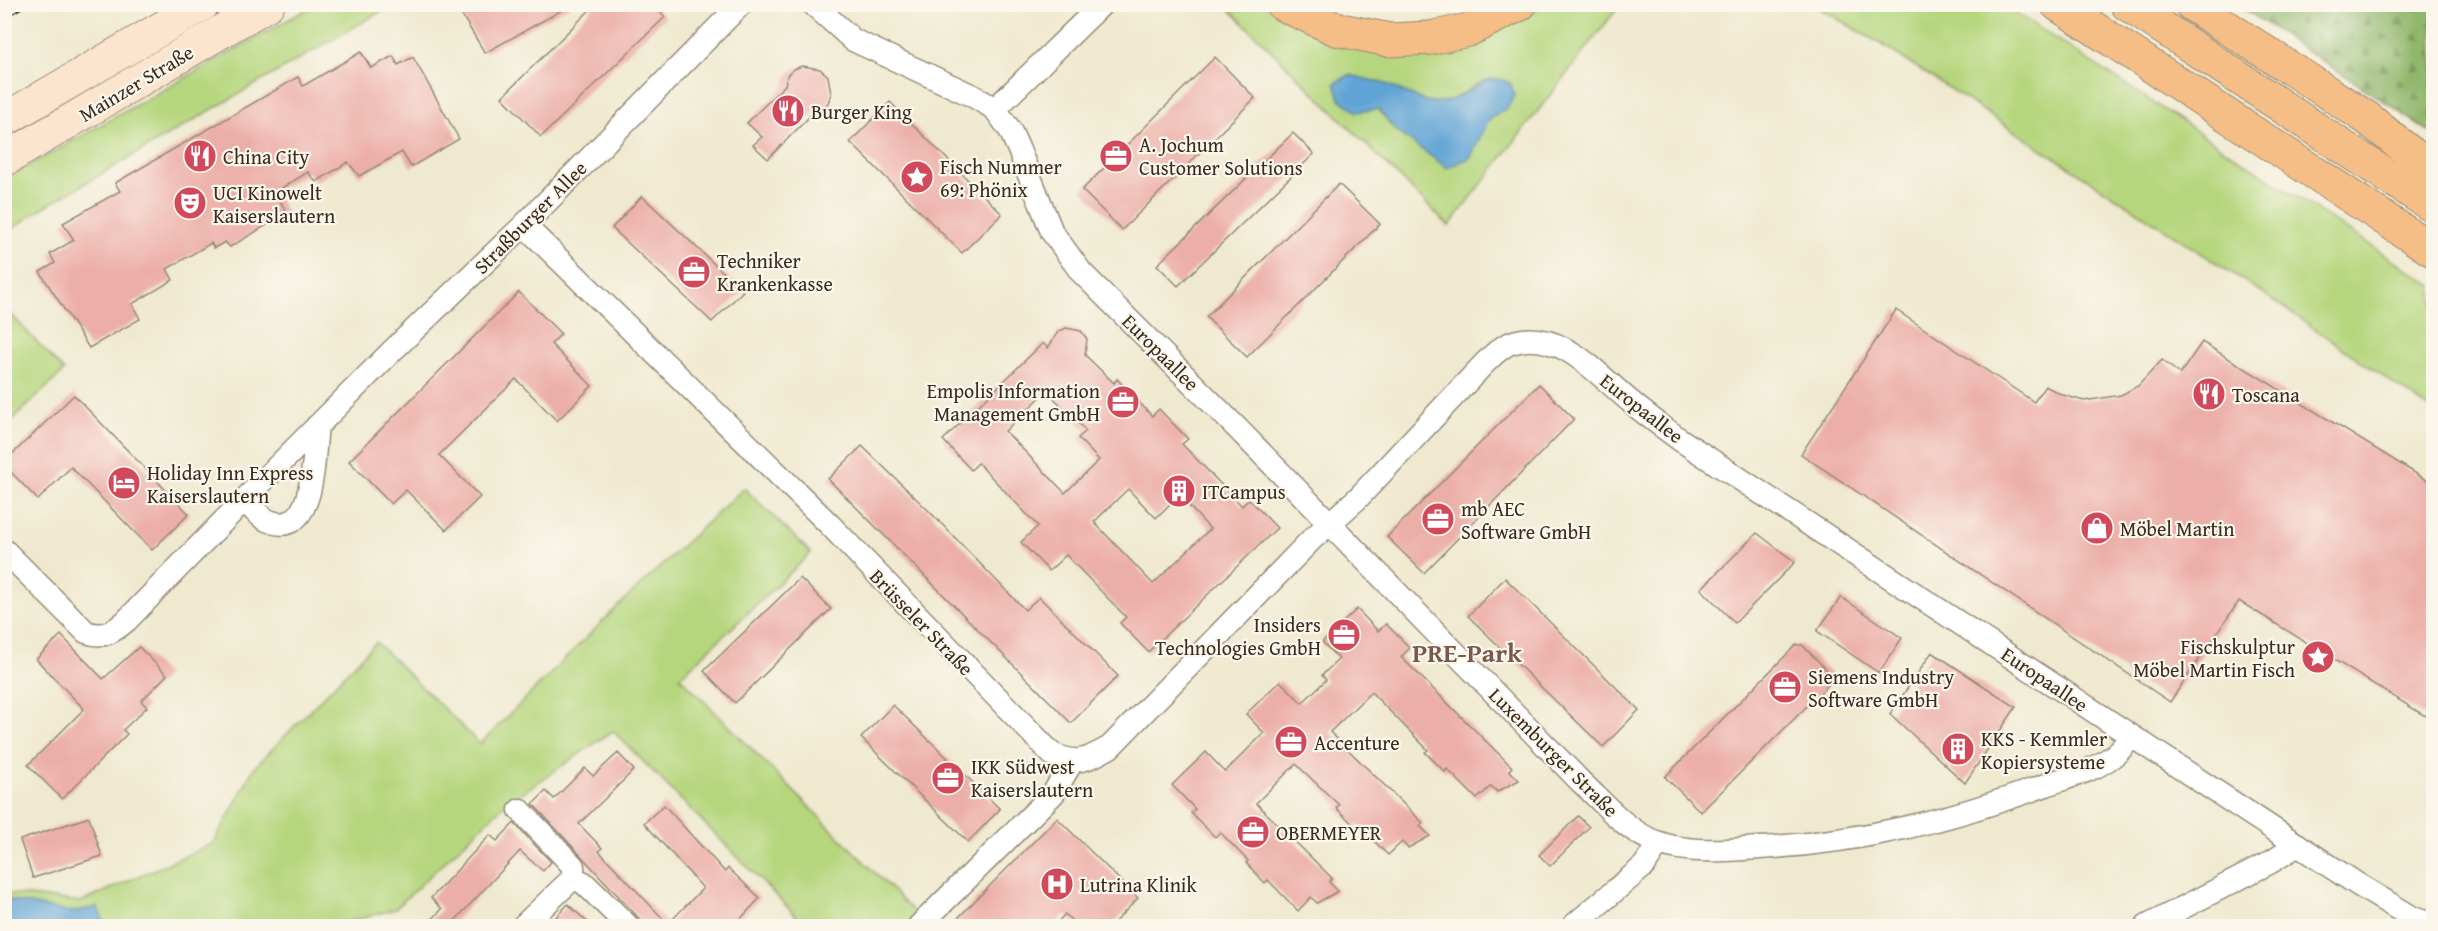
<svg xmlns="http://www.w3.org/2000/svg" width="2438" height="931" viewBox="0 0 2438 931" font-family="'Gentium Book Plus',serif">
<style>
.grass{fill:#b5d67d;stroke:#78804e;stroke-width:1.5}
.forest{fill:url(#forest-firs);stroke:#667045;stroke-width:1.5}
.water{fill:#61a4d5;stroke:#4e677a;stroke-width:1.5}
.building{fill:#ecafa8;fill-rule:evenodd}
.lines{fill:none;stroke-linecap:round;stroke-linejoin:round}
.minor-casing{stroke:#958a76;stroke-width:25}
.secondary-casing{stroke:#958a76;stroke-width:35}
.motorway-casing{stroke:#958a76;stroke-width:35}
.minor{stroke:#fff;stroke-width:22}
.secondary{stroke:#fbe5cf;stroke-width:33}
.motorway{stroke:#f6be87;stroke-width:33}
.rail-casing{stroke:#3b2a1e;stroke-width:7}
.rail{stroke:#fbf7ec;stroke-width:4.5;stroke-dasharray:14;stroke-linecap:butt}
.labels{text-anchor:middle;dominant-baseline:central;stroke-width:4.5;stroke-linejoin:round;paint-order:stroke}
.street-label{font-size:20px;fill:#3b2a1e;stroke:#fbf7ec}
.poi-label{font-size:20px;fill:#3b2a1e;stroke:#fbf7ec;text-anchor:start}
.district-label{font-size:26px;font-weight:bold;fill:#79594e;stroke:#fbf7ec}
</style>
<defs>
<pattern id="forest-firs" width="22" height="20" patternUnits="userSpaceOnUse" patternTransform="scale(1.5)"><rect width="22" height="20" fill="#90b76c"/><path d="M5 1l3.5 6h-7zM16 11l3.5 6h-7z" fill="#779558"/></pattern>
</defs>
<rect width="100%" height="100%" fill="#fbf7ec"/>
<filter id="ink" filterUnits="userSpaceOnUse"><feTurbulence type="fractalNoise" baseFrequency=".0167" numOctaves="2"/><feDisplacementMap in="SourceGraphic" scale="12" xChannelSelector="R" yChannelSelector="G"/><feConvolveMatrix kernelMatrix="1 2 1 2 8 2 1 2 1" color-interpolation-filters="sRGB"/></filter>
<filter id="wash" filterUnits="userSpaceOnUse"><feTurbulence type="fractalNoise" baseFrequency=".008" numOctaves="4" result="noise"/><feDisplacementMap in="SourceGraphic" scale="24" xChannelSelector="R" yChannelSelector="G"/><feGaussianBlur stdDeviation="1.35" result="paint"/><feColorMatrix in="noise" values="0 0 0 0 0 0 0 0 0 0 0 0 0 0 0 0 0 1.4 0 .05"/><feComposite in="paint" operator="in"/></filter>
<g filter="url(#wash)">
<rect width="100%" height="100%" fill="#efe9cf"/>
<g class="grass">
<path d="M314 5H389L387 8 41 209 5 234V179Z"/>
<path d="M1225 5H1271L1323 35 1531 13 1543 5H1620L1449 226Z"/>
<path d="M1814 5H2004L2433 286V411L2273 300 1881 44Z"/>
<path d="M5 308 64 371 5 427Z"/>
<path d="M744 488 811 553 680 677 928 926H806L613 731 502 807 395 909 334 926H5V893L81 902 214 843 254 768 376 642 480 744 614 610Z"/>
</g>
<path class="forest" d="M2238 5H2433V134Z"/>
<g class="water">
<path d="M1349 75C1361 78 1374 80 1386 84 1406 91 1425 107 1447 101 1472 95 1482 69 1510 83L1515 95 1508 107 1489 120 1470 158 1447 168 1395 130 1378 109 1357 112 1340 99 1335 83Z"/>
<path d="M5 899 70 912 97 907 104 921 98 926H5Z"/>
</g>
<g id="blocks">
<g class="building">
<path d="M455 4H573L485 53Z"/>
<path d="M596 4H653L665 17 541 137 502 97Z"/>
<path d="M361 52 371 68 393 56 398 65 413 57 459 139 411 167 402 152 359 176 348 162 316 182 308 172 275 192 287 213 230 247 225 242 214 248 211 243 167 269 173 280 132 304 140 319 89 348 40 272 55 263 50 254 74 240 63 223 120 191 115 183 298 77 303 86Z"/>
<path d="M1215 57 1255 98 1122 230 1082 190Z"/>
<path d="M802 66 820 69 828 76 831 94 828 103 821 109 814 112 768 159 753 145 762 137 747 123 785 85 787 76 794 69Z"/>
<path d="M890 102 1002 214 962 253 850 142Z"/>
<path d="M1293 133 1314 154 1178 286 1157 265Z"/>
<path d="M1339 184 1380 224 1247 357 1206 317Z"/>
<path d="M642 196 743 291 712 322 612 228Z"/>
<path d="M519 292 561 334 551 344 592 386 557 421 516 379 439 455 480 497 446 530 406 490 391 504 349 461Z"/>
<path d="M1896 310 2034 402 2045 386 2063 395 2084 401 2121 395 2138 386 2162 360 2180 374 2202 342 2433 484V721L2239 601 2170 702 1801 454Z"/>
<path d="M1066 328 1081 331 1087 339 1085 355 1114 383 1117 379 1152 416 1159 409 1188 439 1182 444 1242 506 1249 499 1277 528 1148 652 1120 623 1126 617 1066 555 1049 571 1021 542 1038 526 978 463 971 470 943 440 1043 343 1048 348 1058 332ZM1047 391 1086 431 1078 438 1099 460 1065 493 1005 431ZM1128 489 1156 518 1179 495 1210 529 1153 584 1094 522Z"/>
<path d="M1539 384 1574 419 1424 573 1387 537Z"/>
<path d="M74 395 189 514 152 550 71 467 38 500 4 465V462Z"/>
<path d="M862 446 930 512 1025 610 1039 597 1118 676 1071 723 828 479Z"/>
<path d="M1757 533 1795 562 1735 623 1701 589Z"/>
<path d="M800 578 831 609 735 703 704 671Z"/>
<path d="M1505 578 1639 710 1603 747 1468 616Z"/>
<path d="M1841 597 1902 638 1879 673 1817 631Z"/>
<path d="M1357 609 1378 631 1386 624 1410 648 1401 657 1512 767 1509 770 1519 780 1497 792 1491 786 1477 799 1447 769 1445 772 1425 752 1428 750 1371 692 1330 732 1423 823 1420 826 1430 836 1408 848 1402 842 1388 855 1358 825 1356 827 1336 808 1339 805 1296 764 1256 803 1332 878 1329 882 1338 891 1317 903 1311 897 1298 911 1268 880 1265 883 1246 863 1248 861 1220 832 1215 837 1191 813 1195 809 1172 785 1206 752 1225 772 1264 733 1246 714 1280 681 1302 703 1326 680 1322 675 1339 659 1322 642Z"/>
<path d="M61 635 103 679 139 647 167 675 141 701 147 707 123 730 127 734 62 799 28 765 84 709 36 659Z"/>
<path d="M1796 645H1802L1835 678 1701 812 1665 777Z"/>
<path d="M1932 652 2016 707 1965 783 1890 714Z"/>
<path d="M893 705 1000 809 968 842 861 738Z"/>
<path d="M618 753 634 770 579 824 602 848 599 851 668 924 703 888 644 823 664 805 725 872 728 868 760 898 733 927H647L533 804 546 791 554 799 585 768 593 776Z"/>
<path d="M1578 816 1589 827 1550 866 1539 855Z"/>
<path d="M89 817 102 856 33 878 20 840Z"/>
<path d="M1057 818 1138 898 1110 927H1078L1065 914 1053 927H949Z"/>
<path d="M514 823 551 862 543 871 520 851 449 927H425L442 909 431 898 490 835 497 841Z"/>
<path d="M568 904 574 910 593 927H547Z"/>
</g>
</g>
</g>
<g filter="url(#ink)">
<use href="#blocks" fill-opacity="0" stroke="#958a76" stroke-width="1.5"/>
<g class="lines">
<g class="minor-casing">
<g id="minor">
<path d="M813 4 853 40 973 96 995 109 1010 130 1019 150 1052 232 1081 272 1234 425 1581 782C1605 804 1628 833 1659 843 1691 854 1726 850 1759 848 1863 842 1948 821 2046 785 2068 777 2094 771 2113 756 2120 751 2126 743 2132 737"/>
<path d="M995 109 1102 4"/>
<path d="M524 225 829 524 1052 754C1078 765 1085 761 1110 747L1311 540 1358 498 1482 366C1490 358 1500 347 1511 343 1559 326 1599 376 1631 402 1646 415 1663 427 1679 439L2357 884 2413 918 2434 925"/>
<path d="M317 426C313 454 316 540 269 521 260 518 251 507 244 500L392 351 524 225 741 4"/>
<path d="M4 550 86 632C103 638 112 633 126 621L244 500"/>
<path d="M520 810 573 866V878"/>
<path d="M523 926 573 878 584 883 628 926"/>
<path d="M919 926 1053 794 1072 762"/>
<path d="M1573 926 1644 866 1659 843"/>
<path d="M2147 926 2271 862 2298 845"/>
</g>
</g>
<g class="secondary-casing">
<g id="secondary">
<path d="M4 120 203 4"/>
<path d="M4 160 268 4"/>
</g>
</g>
<g class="motorway-casing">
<g id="motorway">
<path d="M1282 4 1336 29 1389 40 1431 38 1468 30 1520 4"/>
<path d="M2057 4 2434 251"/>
<path d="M2127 4 2434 207"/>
<path d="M2191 4 2367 118 2434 172"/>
</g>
</g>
<use href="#minor" class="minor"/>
<use href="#secondary" class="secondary"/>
<use href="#motorway" class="motorway"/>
<g class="rail-casing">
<path id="rail" d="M4 15 23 4"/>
</g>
<use href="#rail" class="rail"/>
</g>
</g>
<defs>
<g id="restaurant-disc" transform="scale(1.725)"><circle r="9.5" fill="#d1495b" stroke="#fbf7ec"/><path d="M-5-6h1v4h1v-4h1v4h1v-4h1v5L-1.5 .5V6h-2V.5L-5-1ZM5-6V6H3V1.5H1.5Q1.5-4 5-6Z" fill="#fff"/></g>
<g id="office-disc" transform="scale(1.725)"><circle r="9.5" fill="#d1495b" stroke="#fbf7ec"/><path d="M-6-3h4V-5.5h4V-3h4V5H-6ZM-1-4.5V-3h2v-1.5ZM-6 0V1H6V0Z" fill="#fff"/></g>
<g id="sight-disc" transform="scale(1.725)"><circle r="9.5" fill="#d1495b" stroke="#fbf7ec"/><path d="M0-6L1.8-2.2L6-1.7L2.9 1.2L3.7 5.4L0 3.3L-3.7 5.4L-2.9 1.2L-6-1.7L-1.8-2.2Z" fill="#fff"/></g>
<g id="theatre-disc" transform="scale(1.725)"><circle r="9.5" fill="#d1495b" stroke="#fbf7ec"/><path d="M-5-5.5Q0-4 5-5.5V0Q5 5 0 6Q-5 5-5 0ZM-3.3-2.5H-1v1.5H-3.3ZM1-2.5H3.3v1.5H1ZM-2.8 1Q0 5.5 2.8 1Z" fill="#fff"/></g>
<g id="hotel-disc" transform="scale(1.725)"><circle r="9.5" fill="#d1495b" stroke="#fbf7ec"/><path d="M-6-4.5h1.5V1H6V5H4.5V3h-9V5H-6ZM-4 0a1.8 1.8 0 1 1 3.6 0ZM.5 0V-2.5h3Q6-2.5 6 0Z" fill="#fff"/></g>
<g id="building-disc" transform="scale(1.725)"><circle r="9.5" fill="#d1495b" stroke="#fbf7ec"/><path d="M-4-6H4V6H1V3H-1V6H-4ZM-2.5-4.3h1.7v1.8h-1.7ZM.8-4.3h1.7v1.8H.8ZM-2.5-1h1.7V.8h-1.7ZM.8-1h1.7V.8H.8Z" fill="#fff"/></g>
<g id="shop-disc" transform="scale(1.725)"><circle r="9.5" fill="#d1495b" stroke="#fbf7ec"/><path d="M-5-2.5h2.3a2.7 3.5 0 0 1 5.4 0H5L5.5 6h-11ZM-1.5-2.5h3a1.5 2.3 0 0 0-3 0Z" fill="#fff"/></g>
<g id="hospital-disc" transform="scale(1.725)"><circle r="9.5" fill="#d1495b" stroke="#fbf7ec"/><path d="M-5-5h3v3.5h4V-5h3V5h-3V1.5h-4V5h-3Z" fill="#fff"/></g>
</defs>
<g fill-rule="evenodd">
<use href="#restaurant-disc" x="788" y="111"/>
<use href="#restaurant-disc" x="200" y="156"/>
<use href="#office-disc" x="1116" y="156"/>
<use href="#sight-disc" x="917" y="177"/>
<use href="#theatre-disc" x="190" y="203"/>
<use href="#office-disc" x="694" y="272"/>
<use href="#restaurant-disc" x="2209" y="394"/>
<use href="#office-disc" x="1123" y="402"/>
<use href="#hotel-disc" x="124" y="483"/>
<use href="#building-disc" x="1179" y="491"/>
<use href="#office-disc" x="1438" y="519"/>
<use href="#shop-disc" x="2097" y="528"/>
<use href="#office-disc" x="1344" y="635"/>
<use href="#sight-disc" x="2318" y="657"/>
<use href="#office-disc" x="1785" y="687"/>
<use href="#office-disc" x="1291" y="742"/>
<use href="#building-disc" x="1958" y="749"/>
<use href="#office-disc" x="948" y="778"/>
<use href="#office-disc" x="1253" y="832"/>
<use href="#hospital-disc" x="1057" y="884"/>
</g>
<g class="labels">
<g class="street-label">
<text transform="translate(136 83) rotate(-31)">Mainzer Straße</text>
<text transform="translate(530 217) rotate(-45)">Straßburger Allee</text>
<text transform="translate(1161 352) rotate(45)">Europaallee</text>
<text transform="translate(1642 408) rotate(38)">Europaallee</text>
<text transform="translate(922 622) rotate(46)">Brüsseler Straße</text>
<text transform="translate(2045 679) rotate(34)">Europaallee</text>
<text transform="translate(1554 752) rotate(45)">Luxemburger Straße</text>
</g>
<g class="poi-label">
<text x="811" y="111">Burger King</text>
<text x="1139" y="144">A. Jochum<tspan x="1139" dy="23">Customer Solutions</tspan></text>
<text x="223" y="156">China City</text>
<text x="940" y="166">Fisch Nummer<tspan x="940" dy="23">69: Phönix</tspan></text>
<text x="213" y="192">UCI Kinowelt<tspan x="213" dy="23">Kaiserslautern</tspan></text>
<text x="717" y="260">Techniker<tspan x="717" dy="23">Krankenkasse</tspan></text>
<text x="1100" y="390" text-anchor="end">Empolis Information<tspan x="1100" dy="23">Management GmbH</tspan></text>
<text x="2232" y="394">Toscana</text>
<text x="147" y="472">Holiday Inn Express<tspan x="147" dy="23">Kaiserslautern</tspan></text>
<text x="1202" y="491">ITCampus</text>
<text x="1461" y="508">mb AEC<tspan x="1461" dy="23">Software GmbH</tspan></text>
<text x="2120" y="528">Möbel Martin</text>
<text x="1321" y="624" text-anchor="end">Insiders<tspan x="1321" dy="23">Technologies GmbH</tspan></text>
<text x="2295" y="646" text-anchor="end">Fischskulptur<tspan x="2295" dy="23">Möbel Martin Fisch</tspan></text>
<text x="1808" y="676">Siemens Industry<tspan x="1808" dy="23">Software GmbH</tspan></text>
<text x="1981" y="738">KKS - Kemmler<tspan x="1981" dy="23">Kopiersysteme</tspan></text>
<text x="1314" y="742">Accenture</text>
<text x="971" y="766">IKK Südwest<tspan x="971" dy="23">Kaiserslautern</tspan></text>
<text x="1276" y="832">OBERMEYER</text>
<text x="1080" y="884">Lutrina Klinik</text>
</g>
<g class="district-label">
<text x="1467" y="652">PRE-Park</text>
</g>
</g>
<rect width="2438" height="931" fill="none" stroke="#fbf7ec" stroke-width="24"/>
</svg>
